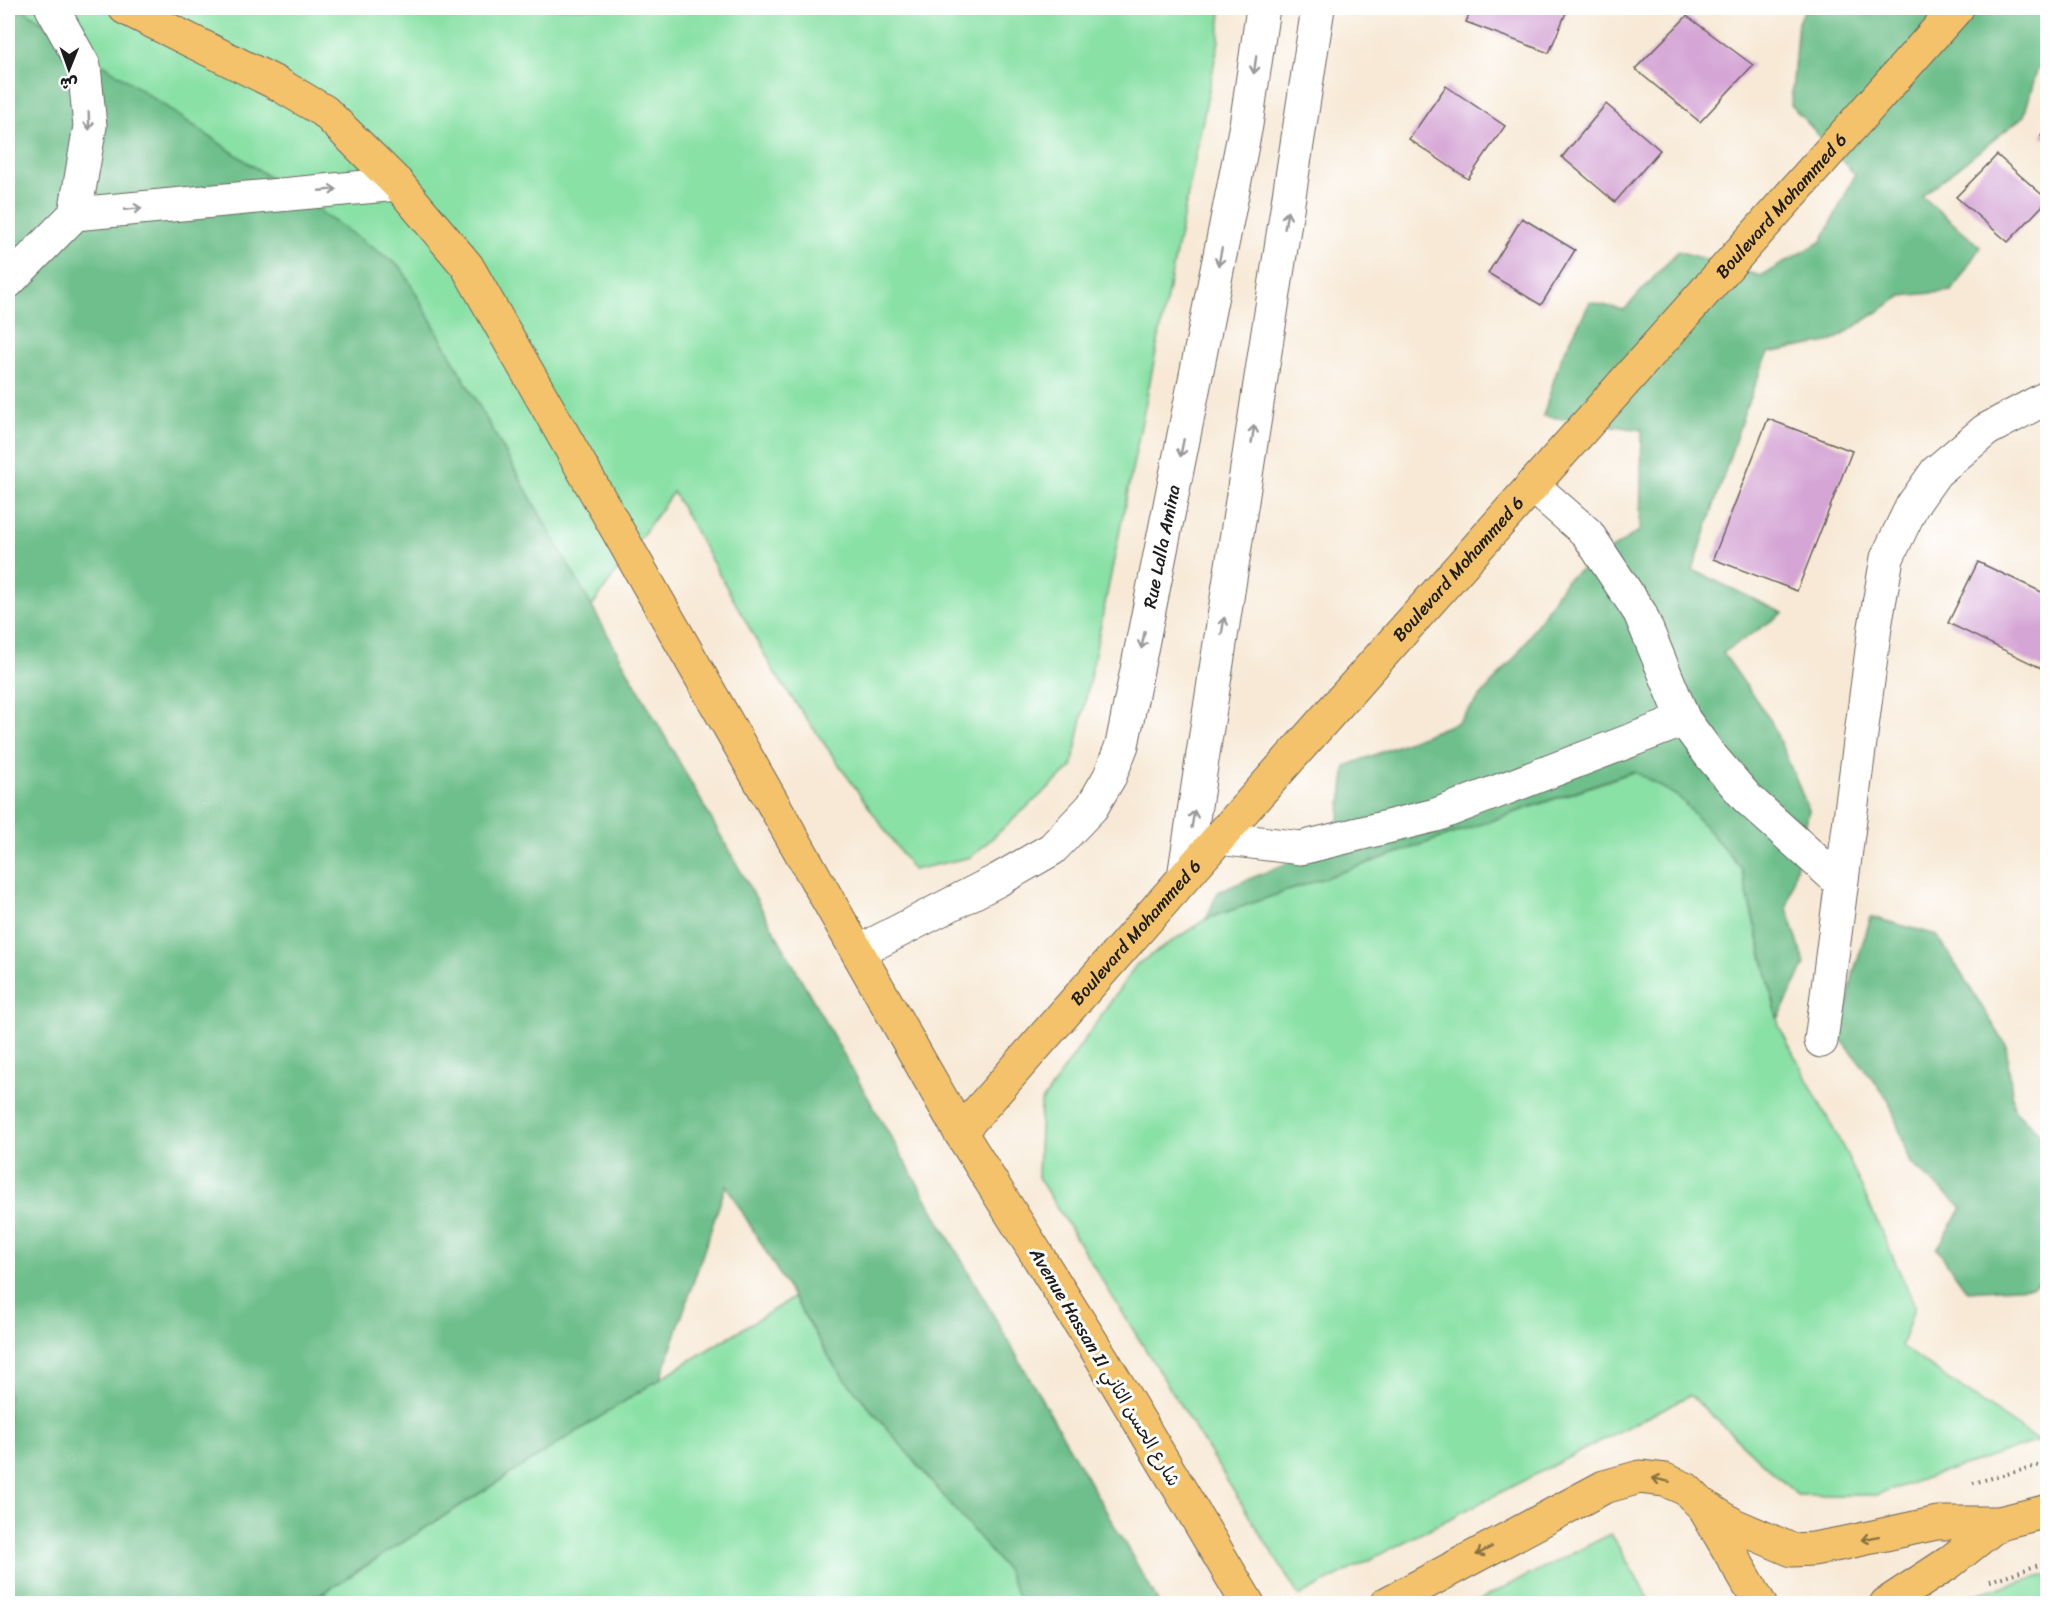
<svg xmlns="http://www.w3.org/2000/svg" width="2055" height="1611" viewBox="0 0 2055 1611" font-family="Sriracha,'Playpen Sans Arabic',sans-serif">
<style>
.green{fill:#89e1a6;stroke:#527e61;stroke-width:1.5}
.forest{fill:#6ebf8b;stroke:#456e54;stroke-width:1.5}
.building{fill:#d5a6d5}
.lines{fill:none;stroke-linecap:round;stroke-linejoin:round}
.minor-casing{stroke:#69645d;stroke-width:35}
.major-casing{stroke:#69645d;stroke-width:35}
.path{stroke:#69645d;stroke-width:4;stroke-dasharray:1.5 4.5;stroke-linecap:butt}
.minor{stroke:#fff;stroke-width:33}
.major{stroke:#f3c26a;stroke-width:33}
.oneway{stroke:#999}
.oneway2{stroke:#886f43}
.labels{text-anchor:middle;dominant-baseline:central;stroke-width:6;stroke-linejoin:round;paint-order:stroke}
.street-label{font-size:18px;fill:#1c1c1c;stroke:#fff}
</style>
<rect width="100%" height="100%" fill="#fff"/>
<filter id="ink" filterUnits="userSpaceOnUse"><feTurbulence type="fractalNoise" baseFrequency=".0167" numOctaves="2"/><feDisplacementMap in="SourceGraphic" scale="12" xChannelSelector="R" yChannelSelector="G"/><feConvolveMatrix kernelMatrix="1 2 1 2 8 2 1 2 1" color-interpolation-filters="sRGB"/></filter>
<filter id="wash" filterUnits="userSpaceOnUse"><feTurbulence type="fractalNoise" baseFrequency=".008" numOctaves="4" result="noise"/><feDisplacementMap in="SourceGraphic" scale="24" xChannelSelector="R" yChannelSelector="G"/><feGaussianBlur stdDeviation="1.35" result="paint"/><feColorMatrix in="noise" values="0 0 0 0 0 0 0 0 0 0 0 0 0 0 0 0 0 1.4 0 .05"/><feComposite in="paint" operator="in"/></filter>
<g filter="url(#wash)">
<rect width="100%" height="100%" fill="#f7e9d6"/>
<g class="green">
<path d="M8 8H1221L1219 40 1072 767 971 857 913 870 776 675 673 492 8 1430Z"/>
<path d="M1642 769 1680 798 1741 868 1779 1026 1846 1153 1915 1306 1901 1346 2038 1441 1876 1495H1797L1690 1395 1299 1596 1038 1177 1041 1103 1136 965 1206 919Z"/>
<path d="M801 1293 1114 1603 312 1604V1600L661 1378Z"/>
<path d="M1611 1534 1651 1603H1473Z"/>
<path d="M2047 1575V1603H1941Z"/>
</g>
<g class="forest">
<path d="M8 8H21L401 267 858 1080 1159 1603H1021L1006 1570 835 1367 726 1185 661 1378 312 1600V1603L8 1604Z"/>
<path d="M1806 8H2047V62L2037 70 2024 116 1922 196 1980 247 1952 291 1902 296 1833 341 1768 353 1746 407 1693 570 1783 613 1723 653 1771 721 1809 810 1787 908 1805 964 1778 1019 1741 868 1680 798 1634 771 1206 919 1218 892 1326 847 1339 819 1346 766 1458 722 1517 655 1566 580 1640 530 1642 430 1543 416 1560 360 1590 302 1624 310 1678 251 1761 276 1822 241 1855 175 1791 105 1798 22Z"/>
<path d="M1871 917 1937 935 2006 1045 2014 1109 2047 1141V1278L2032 1287 1967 1291 1937 1249 1962 1208 1911 1163 1888 1099 1841 1039 1853 974Z"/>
</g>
<g id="blocks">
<g class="building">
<path d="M1472 8H1568L1549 53 1466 22Z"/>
<path d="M1687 16 1753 65 1700 122 1635 69Z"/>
<path d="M1446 86 1505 126 1468 179 1409 139Z"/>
<path d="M1606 104 1660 150 1615 202 1562 157Z"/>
<path d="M2048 126V140L2041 136Z"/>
<path d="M1997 155 2048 200 2008 242 1956 197Z"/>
<path d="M1522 218 1575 250 1541 305 1488 273Z"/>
<path d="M1768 419 1852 451 1797 591 1713 559Z"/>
<path d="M1978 562 2048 595V658L2043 669 1948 623Z"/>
</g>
</g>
</g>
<g filter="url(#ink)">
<use href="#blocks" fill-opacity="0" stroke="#69645d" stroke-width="1.5"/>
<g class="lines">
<g class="minor-casing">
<g id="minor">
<path d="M75 214 398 184"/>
<path d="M8 282 75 214 90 126 84 66 52 8"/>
<path d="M1532 485 1587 533 1640 613 1684 720 1710 755 1747 798 1841 883"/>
<path d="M1219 838 1301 848 1436 815 1684 720"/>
<path d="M1184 877 1318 8"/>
<path id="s1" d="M858 952 998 880 1052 849 1092 807 1110 776 1122 745 1246 125 1263 8"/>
<path d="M1821 1041 1875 627 1887 558 1912 506 1936 472 1986 430 2048 397"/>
</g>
</g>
<g class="major-casing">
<g id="major">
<path d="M125 8 278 84 324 111 398 184 467 266 960 1132 1103 1360 1248 1604"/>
<path id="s2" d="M960 1132 1219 838 1957 8"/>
<path d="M1704 1506 1734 1525 1792 1550 1813 1549 1845 1543 1937 1523H1999L2048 1511"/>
<path d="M1386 1604 1604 1487 1640 1477 1665 1480 1686 1489 1703 1506 1760 1604"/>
<path d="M1886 1604 1950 1562 1999 1523"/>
</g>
</g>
<g class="path">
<path d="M1973 1483 2048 1463"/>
<path d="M1990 1581 2048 1562"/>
</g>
<use href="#minor" class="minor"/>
<use href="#major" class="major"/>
</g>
<defs><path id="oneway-shaft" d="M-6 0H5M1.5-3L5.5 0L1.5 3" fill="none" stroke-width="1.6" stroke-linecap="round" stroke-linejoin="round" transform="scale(1.5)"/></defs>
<g class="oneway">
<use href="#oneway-shaft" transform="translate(1255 65) rotate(98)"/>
<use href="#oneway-shaft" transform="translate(89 121) rotate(88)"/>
<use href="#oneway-shaft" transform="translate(328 190) rotate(-5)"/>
<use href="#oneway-shaft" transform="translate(133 209) rotate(-5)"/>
<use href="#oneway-shaft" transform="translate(1286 220) rotate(-81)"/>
<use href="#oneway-shaft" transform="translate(1220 257) rotate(101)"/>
<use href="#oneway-shaft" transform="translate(1253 434) rotate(-81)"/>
<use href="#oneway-shaft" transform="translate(1182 448) rotate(101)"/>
<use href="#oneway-shaft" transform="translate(1223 626) rotate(-81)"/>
<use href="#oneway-shaft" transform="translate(1143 640) rotate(101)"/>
<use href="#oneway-shaft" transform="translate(1193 819) rotate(-81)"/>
</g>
<g class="oneway2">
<use href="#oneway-shaft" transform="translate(1661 1480) rotate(-168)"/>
<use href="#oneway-shaft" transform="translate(1870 1538) rotate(168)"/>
<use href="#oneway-shaft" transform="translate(1484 1551) rotate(152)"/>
</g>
</g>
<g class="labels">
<g class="street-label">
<text stroke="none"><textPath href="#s2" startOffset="1238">Boulevard Mohammed 6</textPath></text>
<text stroke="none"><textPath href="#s1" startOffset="549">Rue Lalla Amina</textPath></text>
<text stroke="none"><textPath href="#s2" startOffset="752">Boulevard Mohammed 6</textPath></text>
<text stroke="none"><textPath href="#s2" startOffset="266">Boulevard Mohammed 6</textPath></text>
<text transform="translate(1105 1367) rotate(59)">Avenue Hassan II شارع الحسن الثاني</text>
</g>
</g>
<rect width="2055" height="1611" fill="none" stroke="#fff" stroke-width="30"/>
<g transform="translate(69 69) rotate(181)" stroke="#ffffff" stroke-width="4.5" paint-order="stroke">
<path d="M0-4.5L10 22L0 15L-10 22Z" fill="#1c1c1c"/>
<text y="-9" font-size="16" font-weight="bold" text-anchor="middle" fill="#1c1c1c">ش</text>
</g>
</svg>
